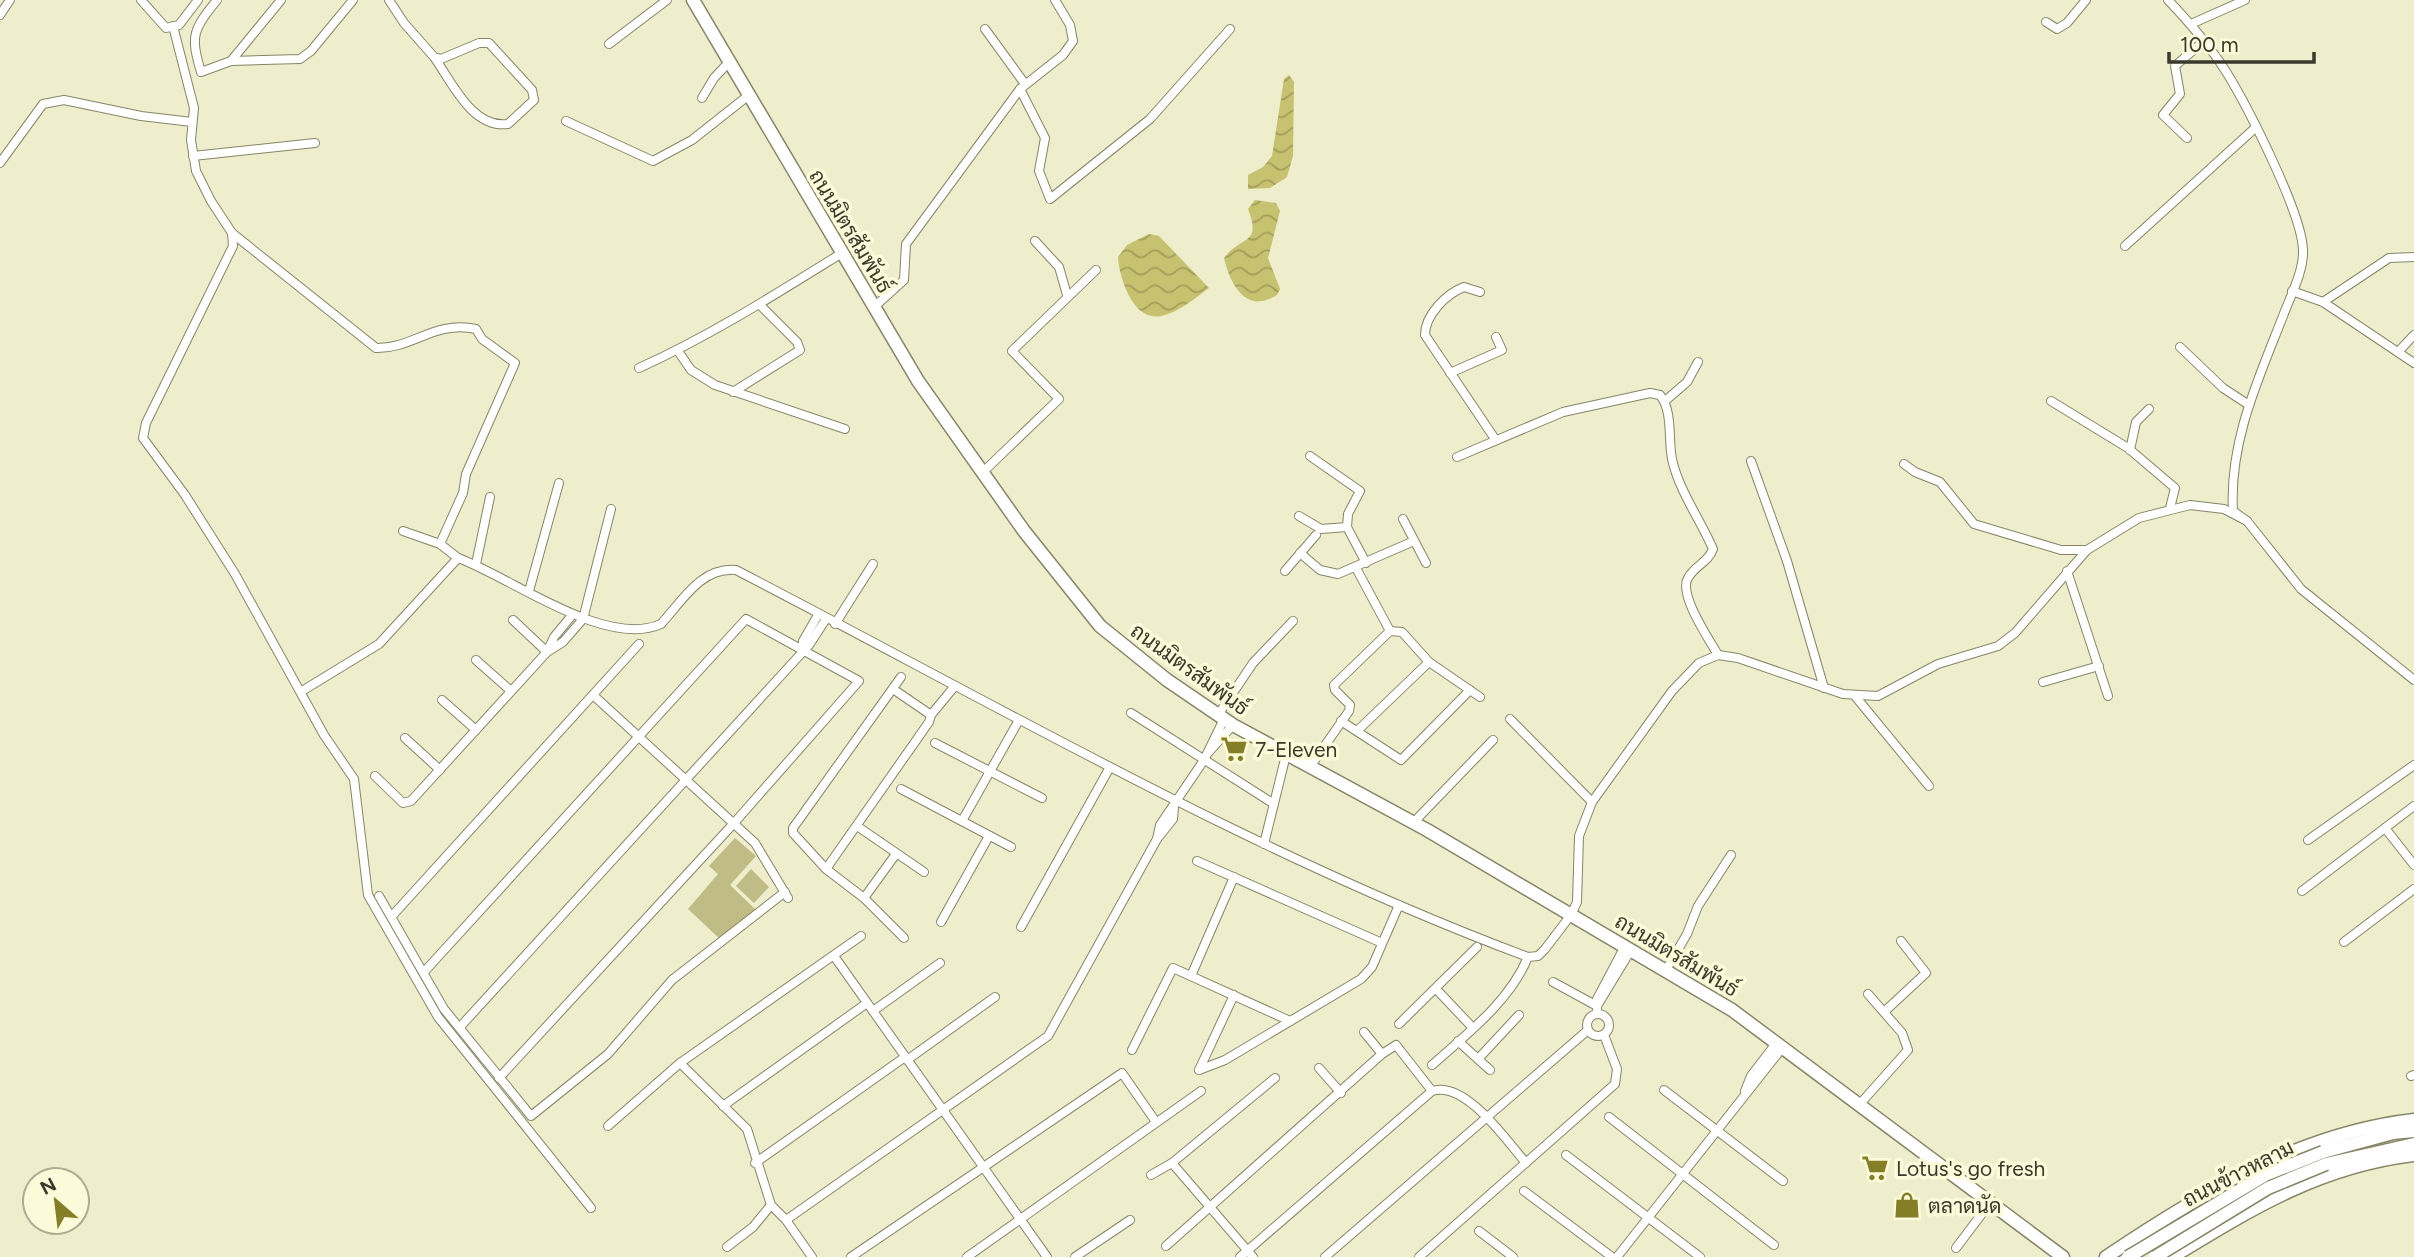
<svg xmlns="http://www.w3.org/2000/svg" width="2414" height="1257" viewBox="0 0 2414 1257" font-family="Figtree,Sarabun,sans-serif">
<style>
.green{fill:#bfbc85}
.water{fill:url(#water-waves)}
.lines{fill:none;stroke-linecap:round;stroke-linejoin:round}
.street-casing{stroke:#868567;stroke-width:10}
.secondary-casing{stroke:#868567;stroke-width:15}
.primary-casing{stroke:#868567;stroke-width:15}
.street{stroke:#fff;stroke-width:8}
.secondary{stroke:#fff;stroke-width:12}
.primary{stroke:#fff;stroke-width:12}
.primary-bridge-casing{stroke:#868567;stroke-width:15;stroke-linecap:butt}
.primary-bridge{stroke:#fff;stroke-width:12}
.labels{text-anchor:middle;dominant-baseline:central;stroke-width:7;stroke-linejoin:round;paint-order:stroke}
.street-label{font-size:21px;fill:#39392c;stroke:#fcfbd9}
.poi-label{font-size:21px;fill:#39392c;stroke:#fcfbd9;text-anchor:start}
</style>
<defs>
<pattern id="water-waves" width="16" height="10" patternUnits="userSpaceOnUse" patternTransform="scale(1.75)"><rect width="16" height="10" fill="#c7c270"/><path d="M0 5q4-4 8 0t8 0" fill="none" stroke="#a39f5c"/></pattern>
</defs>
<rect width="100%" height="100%" fill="#eeedcc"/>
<g class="green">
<path d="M735 838 756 856 730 885 756 910 721 940 688 909 718 874 709 866Z"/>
<path d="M751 869 769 887 754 903 736 886Z"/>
</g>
<g class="water">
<path d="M1289 75 1294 82 1293 156 1287 177 1270 188 1248 189V175L1263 167 1272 156 1284 79Z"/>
<path d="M1255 200 1276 203 1280 211 1268 258 1280 289 1277 295C1246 315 1230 284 1224 258 1242 235 1262 245 1248 209Z"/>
<path d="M1149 234 1159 236 1209 288C1195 298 1178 313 1161 316 1133 322 1119 277 1118 257L1127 245Z"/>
</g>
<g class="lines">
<g class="street-casing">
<g id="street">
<path d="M141 0 166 28 179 25 198 0"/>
<path d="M217 0C193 30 190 35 201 72L231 61 300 59 311 51 353 0"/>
<path d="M389 0 404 23 434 57 441 59 479 43H489L532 90 534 100 508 124C472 129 452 82 434 57"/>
<path d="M2168 0C2189 22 2209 45 2225 70 2247 105 2302 213 2303 250 2304 271 2290 297 2283 316 2258 380 2229 442 2233 511L2247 521 2301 589 2414 680"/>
<path d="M0 15 10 0"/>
<path d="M2046 22 2057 29 2067 23 2086 0"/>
<path d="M2191 24 2245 0"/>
<path d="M173 26 194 108 191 140 196 171 211 201 232 233 376 348C412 349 435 320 476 329L482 339 515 363 466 474 463 493 440 544"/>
<path d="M985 29 1025 84"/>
<path d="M609 44 667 0"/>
<path d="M231 61 281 0"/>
<path d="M1020 89 1045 138 1039 171 1050 199 1150 119 1230 29"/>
<path d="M702 98 714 78 730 61"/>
<path d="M566 121 653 161 692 140 749 95"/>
<path d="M2187 138 2163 115 2180 94 2175 66 2204 41"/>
<path d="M193 156 315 143"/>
<path d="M0 163 43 104 64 100 141 116 192 122"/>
<path d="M232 233 233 246 146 423 143 438 185 495 235 574 324 735 354 779 368 895 438 1017 591 1208"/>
<path d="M1035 241 1059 267 1067 295"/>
<path d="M2125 246 2254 129"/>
<path d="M2292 291 2323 302 2414 363"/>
<path d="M1480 292 1464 287C1446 294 1425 315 1425 335L1495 439"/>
<path d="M2323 302 2389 258 2414 257"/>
<path d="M874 307 904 280 906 244 1020 89 1063 55 1073 41 1070 25 1055 0"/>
<path d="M2180 347 2223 388 2249 405"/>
<path d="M678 351 691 370 715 385 845 429"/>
<path d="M2398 352 2414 335"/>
<path d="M639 368C710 336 776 294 842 253"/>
<path d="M1450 373 1502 350 1496 337"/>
<path d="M733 392 800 350 797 342 760 305"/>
<path d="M1665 401 1687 382 1698 362"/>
<path d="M2051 401 2128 448 2175 488 2170 508"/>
<path d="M2130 450 2136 422 2149 409"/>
<path d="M1310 456 1360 491 1348 514 1347 527 1366 563"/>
<path d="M1457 457 1563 412 1650 393 1660 395C1673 411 1668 439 1672 459 1679 491 1700 519 1713 549 1708 563 1695 565 1688 578 1678 594 1709 639 1718 655"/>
<path d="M1751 461 1787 561 1824 688"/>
<path d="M1904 464 1915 472 1940 482 1974 524 2061 550H2087"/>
<path d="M983 472 1059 399 1012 351 1096 270"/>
<path d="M1299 516 1321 529 1347 527"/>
<path d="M1403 519 1426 563"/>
<path d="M403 531 440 544 458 558C511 577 605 649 661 624 683 600 701 567 736 570 997 705 1252 854 1528 957"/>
<path d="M1300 553 1320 570 1338 574 1414 541"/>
<path d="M476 564 490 497"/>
<path d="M1356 568 1390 631"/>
<path d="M1285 571 1316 535"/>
<path d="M2067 571 2108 696"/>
<path d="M529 591 559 483"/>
<path d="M513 620 547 652"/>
<path d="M835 624 873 564"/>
<path d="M802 650 803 641 818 615"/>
<path d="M547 652 554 637 573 614"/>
<path d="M476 660 511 691"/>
<path d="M901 677 793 828V833L826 869 864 898 904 938"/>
<path d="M2043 682 2099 666"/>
<path d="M302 691 379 644 458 558"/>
<path d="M593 695 755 843 788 898"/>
<path d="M1855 696 1929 786"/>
<path d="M442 700 476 730"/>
<path d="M1131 713 1274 804"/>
<path d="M931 715 954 687"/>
<path d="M1218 715 1253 663 1293 621"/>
<path d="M1510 719 1592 802"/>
<path d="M1341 721 1401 760 1470 690"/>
<path d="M1357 731 1429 662"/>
<path d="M405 738 440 770"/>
<path d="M935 743 1042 798"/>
<path d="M1207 754 1233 725"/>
<path d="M1310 767 1349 711 1350 705 1335 690 1334 685 1390 631 1402 632 1429 662 1480 697"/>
<path d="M375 776 403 803 411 801 547 652 563 642 583 619 611 509"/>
<path d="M901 789 1011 847"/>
<path d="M962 821 1019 720"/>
<path d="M1413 823 1493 740"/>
<path d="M857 826 924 872"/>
<path d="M2385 828 2414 865"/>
<path d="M1157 839 1160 825 1204 760 1224 719"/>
<path d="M2308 840 2414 765"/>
<path d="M1264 844 1286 755"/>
<path d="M1197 861 1382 943"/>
<path d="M826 869 929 722 931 715 893 689"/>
<path d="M2302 891 2414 806"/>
<path d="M379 896 444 1009 531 1116 608 1054 672 980 785 892"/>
<path d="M864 898 896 854"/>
<path d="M392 916 639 644"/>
<path d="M941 922 989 836"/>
<path d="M1021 927 1110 767"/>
<path d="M2344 942 2414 889"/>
<path d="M834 956 1047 1257"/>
<path d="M1666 970 1687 934 1698 906 1731 855"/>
<path d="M424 972 746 619 859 681 735 822 499 1078"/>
<path d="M1191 976 1234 877"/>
<path d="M1553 982 1597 1006"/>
<path d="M1437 990 1473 1028"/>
<path d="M1597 1006 1631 950"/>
<path d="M873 1011 940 963"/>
<path d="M1884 1012 1926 973 1901 941"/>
<path d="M1597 1013V999L1625 946"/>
<circle cx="1598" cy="1025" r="11"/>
<path d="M1399 1024 1477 947"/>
<path d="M460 1027 809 645 826 619"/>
<path d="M1364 1032 1382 1054"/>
<path d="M1458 1041 1490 1070"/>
<path d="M1132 1050 1173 968 1290 1021"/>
<path d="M1478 1059 1519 1015"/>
<path d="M907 1060 995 997"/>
<path d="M680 1063 747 1129 771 1205 786 1220 812 1257"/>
<path d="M1432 1065C1467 1034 1510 1001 1528 957L1538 956 1545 949 1571 915 1577 902 1579 836 1592 802 1672 691 1699 663 1718 655 1738 658 1843 694 1878 696 1938 664 1998 646 2015 633 2087 550 2139 518 2190 505 2224 509 2247 521"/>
<path d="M1319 1068 1341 1093"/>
<path d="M1199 1070 1225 1060 1361 979 1372 967 1399 905"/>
<path d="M1199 1070 1234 995"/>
<path d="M2411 1076 2414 1075"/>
<path d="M1664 1090 1783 1181"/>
<path d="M1745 1091 1751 1076 1777 1042"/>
<path d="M1859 1105 1908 1050 1902 1033 1868 994"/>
<path d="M723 1106 867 1003"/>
<path d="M1609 1117 1774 1245"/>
<path d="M608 1126 680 1063 861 936"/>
<path d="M1566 1155 1700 1257"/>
<path d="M755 1163 905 1057"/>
<path d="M1172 1163 1253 1257"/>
<path d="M1151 1175 1172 1163 1275 1078"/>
<path d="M1524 1191 1612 1257"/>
<path d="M786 1220 1048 1036 1157 839 1173 819 1174 807"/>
<path d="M1479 1231 1513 1257"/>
<path d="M1166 1246 1382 1054 1396 1045 1432 1091"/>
<path d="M727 1247 753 1227 771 1205"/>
<path d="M1956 1248 1990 1203"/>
<path d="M851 1257 1122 1073 1156 1122"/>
<path d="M967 1257 1201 1091"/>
<path d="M1075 1257 1130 1220"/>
<path d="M1240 1257 1432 1091C1465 1080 1506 1140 1526 1163"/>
<path d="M1325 1257 1588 1030"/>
<path d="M1419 1257 1615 1084 1617 1069 1604 1035"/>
<path d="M1617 1257 1783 1047"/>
</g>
</g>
<g class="secondary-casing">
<path id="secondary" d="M693 0 918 381 1024 531 1100 626 1167 680 1233 725 1427 830 1732 1010 2063 1257"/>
</g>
<g class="primary-casing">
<g id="primary">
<path d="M2323 1152 2393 1133 2414 1131"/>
<path d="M2326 1164 2414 1144"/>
<path d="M2106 1257C2200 1194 2299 1133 2414 1120"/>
<path d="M2172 1257C2251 1209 2320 1166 2414 1155"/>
</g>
</g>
<use href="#street" class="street"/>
<use href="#secondary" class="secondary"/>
<use href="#primary" class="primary"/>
<g class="primary-bridge-casing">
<g id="primary-bridge">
<path d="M2128 1257 2265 1175 2323 1152"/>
<path d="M2155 1257 2268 1188 2326 1164"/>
</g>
</g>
<use href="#primary-bridge" class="primary-bridge"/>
</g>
<defs>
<g id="supermarket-bare" transform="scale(2.1)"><path d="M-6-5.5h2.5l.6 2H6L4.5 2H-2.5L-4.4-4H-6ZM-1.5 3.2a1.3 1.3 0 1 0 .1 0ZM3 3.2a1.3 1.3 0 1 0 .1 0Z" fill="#847e26" stroke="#fcfbd9" stroke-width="2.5" paint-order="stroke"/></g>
<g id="shop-bare" transform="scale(2.1)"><path d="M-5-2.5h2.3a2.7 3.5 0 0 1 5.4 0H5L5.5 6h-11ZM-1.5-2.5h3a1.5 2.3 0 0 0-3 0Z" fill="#847e26" stroke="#fcfbd9" stroke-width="2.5" paint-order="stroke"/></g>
</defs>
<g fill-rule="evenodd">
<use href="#supermarket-bare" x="1234" y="749"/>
<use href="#supermarket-bare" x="1875" y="1168"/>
<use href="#shop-bare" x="1907" y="1205"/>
</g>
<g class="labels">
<g class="street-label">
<text transform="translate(851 231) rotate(59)">ถนนมิตรสัมพันธ์</text>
<text transform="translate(1190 669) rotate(36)">ถนนมิตรสัมพันธ์</text>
<text transform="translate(1677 955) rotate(31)">ถนนมิตรสัมพันธ์</text>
<text transform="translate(2238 1173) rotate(-27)">ถนนข้าวหลาม</text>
</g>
<g class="poi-label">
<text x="1255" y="749">7-Eleven</text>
<text x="1896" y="1168">Lotus's go fresh</text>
<text x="1928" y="1205">ตลาดนัด</text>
</g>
</g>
<g transform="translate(56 1201) rotate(332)"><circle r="33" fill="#fcfbd9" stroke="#aead94" stroke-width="2"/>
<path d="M0-5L12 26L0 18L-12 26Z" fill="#847e26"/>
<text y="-10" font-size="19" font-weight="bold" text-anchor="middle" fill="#39392c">N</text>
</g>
<path d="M2169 52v10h145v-10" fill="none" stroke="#39392c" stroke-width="3.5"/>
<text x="2180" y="52" font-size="21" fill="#39392c" stroke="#fcfbd9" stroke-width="5" paint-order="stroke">100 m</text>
</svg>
